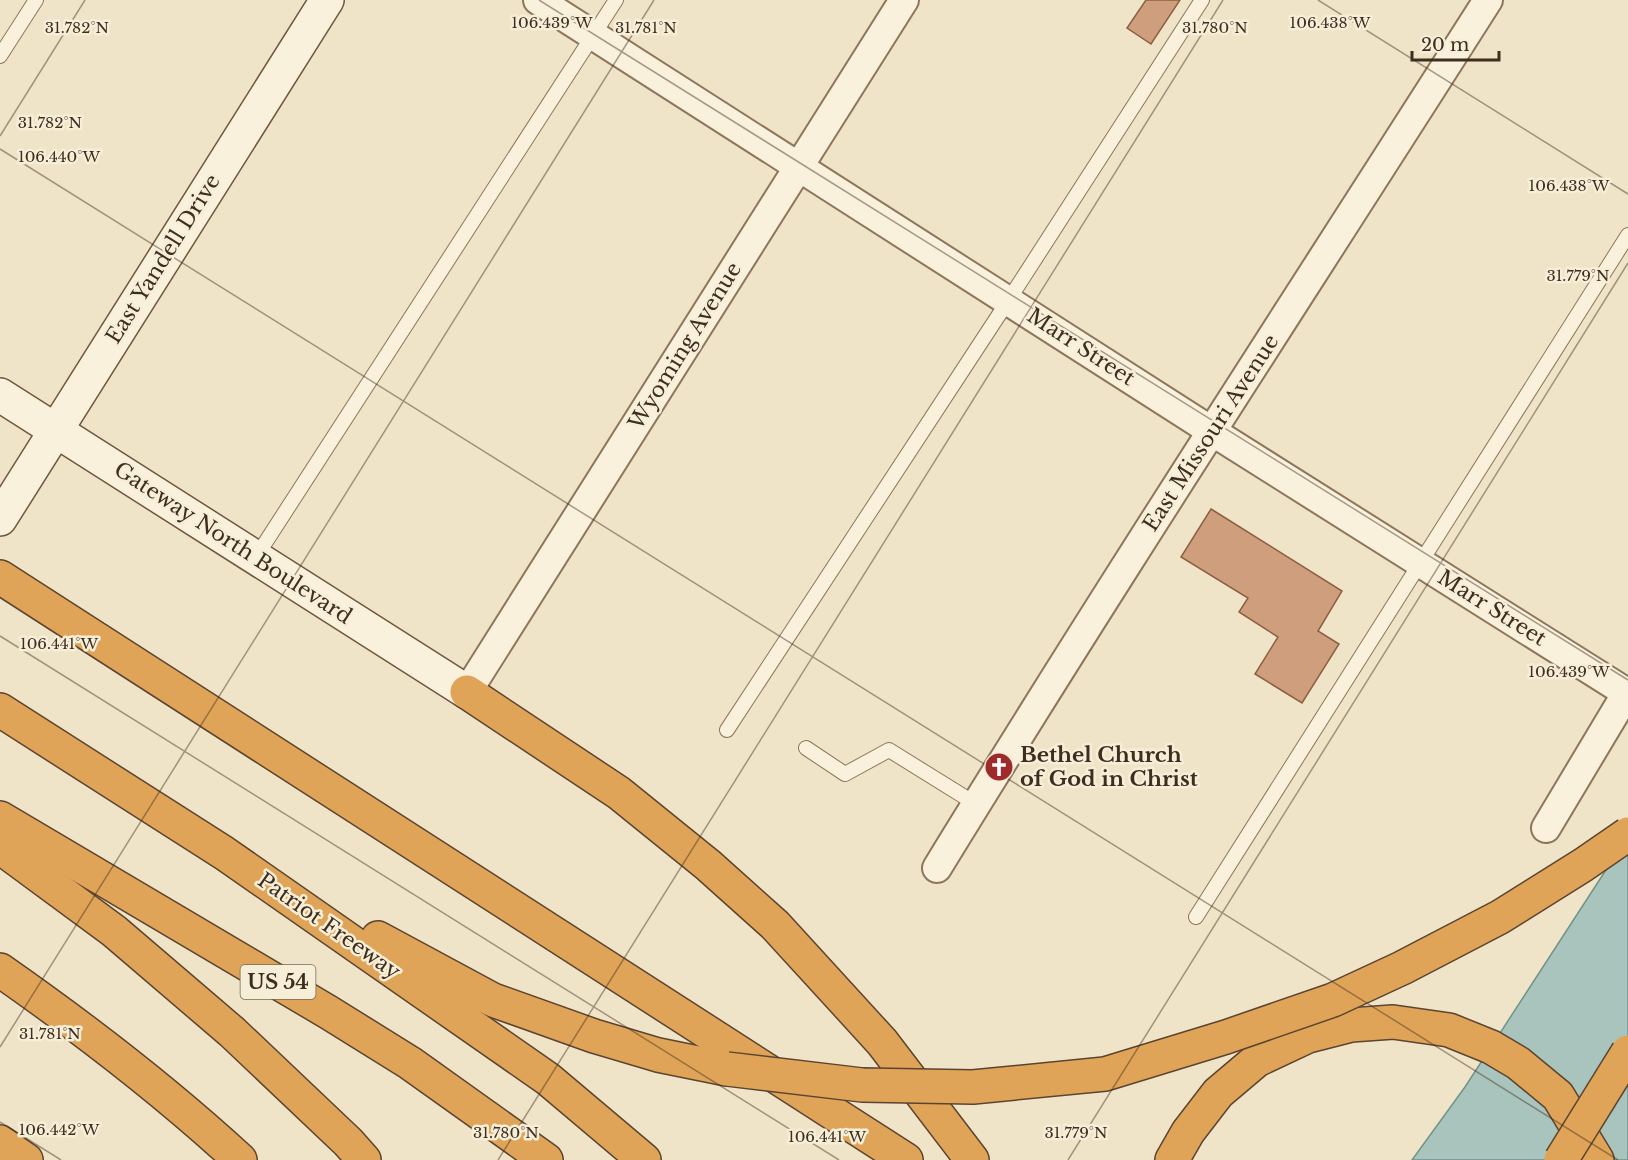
<svg xmlns="http://www.w3.org/2000/svg" width="1628" height="1160" viewBox="0 0 1628 1160" font-family="'Libre Baskerville',serif">
<style>
.water{fill:#a9c4bc;stroke:#6f938a;stroke-width:1.5}
.building{fill:#cf9f7d;stroke:#8d5f41;stroke-width:1.5}
.lines{fill:none;stroke-linecap:round;stroke-linejoin:round}
.lane-casing{stroke:#8d765c;stroke-width:16}
.street-casing{stroke:#8d765c;stroke-width:32}
.secondary-casing{stroke:#6f573f;stroke-width:36}
.highway-casing{stroke:#5b4430;stroke-width:36}
.lane{stroke:#faf1dc;stroke-width:14}
.street{stroke:#faf1dc;stroke-width:28}
.secondary{stroke:#faf1dc;stroke-width:33}
.highway{stroke:#e0a458;stroke-width:33}
.highway-bridge-casing{stroke:#5b4430;stroke-width:36;stroke-linecap:butt}
.highway-bridge{stroke:#e0a458;stroke-width:33}
.ticks{fill:none;stroke:#3d2e20;stroke-width:1.5;stroke-opacity:0.45}
.labels{text-anchor:middle;dominant-baseline:central;stroke-width:5;stroke-linejoin:round;paint-order:stroke}
.shield{fill:#f7eed8;stroke:#756857;stroke-width:1.5}
.shield-label{font-size:20px;font-weight:bold;fill:#3d2e20}
.street-label{font-size:21px;fill:#3d2e20;stroke:#f7eed8}
.poi-label{font-size:21px;font-weight:bold;fill:#3d2e20;stroke:#f7eed8;text-anchor:start}
.ticks-label{font-size:15px;text-anchor:middle;fill:#3d2e20;stroke:#f7eed8;stroke-width:5;stroke-linejoin:round;paint-order:stroke}
</style>
<rect width="100%" height="100%" fill="#f0e4c8"/>
<path class="water" d="M1628 836V1160H1412L1465 1087Z"/>
<g class="building">
<path d="M1146 0H1180L1151 44 1127 28Z"/>
<path d="M1211 509 1342 591 1318 631 1339 644 1302 703 1255 674 1278 637 1239 612 1248 598 1181 557Z"/>
</g>
<g class="lines">
<g class="lane-casing">
<g id="lane">
<path d="M0 56 36 0"/>
<path d="M256 557 616 0"/>
<path d="M727 730 1008 301 1202 0"/>
<path d="M806 748 845 774 889 750 976 804"/>
<path d="M1196 917 1628 235"/>
</g>
</g>
<g class="street-casing">
<g id="street">
<path d="M538 0 1213 432 1627 693"/>
<path d="M467 692 904 0"/>
<path d="M1546 828 1628 691"/>
<path d="M937 868C1116 576 1304 289 1488 0"/>
</g>
</g>
<g class="secondary-casing">
<g id="secondary">
<path d="M0 395 467 692"/>
<path d="M0 519 327 0"/>
</g>
</g>
<g class="highway-casing">
<g id="highway">
<path d="M0 577 906 1160"/>
<path d="M467 692 619 793 708 865 775 925 882 1042 972 1160"/>
<path d="M0 710 224 853 548 1079 644 1160"/>
<path d="M0 818 328 1012 410 1063 546 1160"/>
<path d="M0 847 114 931 232 1032 348 1142 364 1160"/>
<path d="M378 938 493 1000 594 1036 658 1055 727 1069"/>
<path d="M0 970C83 1028 165 1091 240 1160"/>
<path d="M0 1142 26 1160"/>
<path d="M1172 1160 1188 1132 1218 1093 1257 1060 1308 1036 1351 1025 1393 1022 1449 1030 1491 1047 1518 1063 1558 1096 1597 1160"/>
</g>
</g>
<use href="#lane" class="lane"/>
<use href="#street" class="street"/>
<use href="#secondary" class="secondary"/>
<use href="#highway" class="highway"/>
<g class="highway-bridge-casing">
<g id="highway-bridge">
<path d="M727 1069 862 1085 973 1087 1105 1074 1226 1037 1333 1000 1402 968 1500 917 1583 865 1628 834"/>
<path d="M1561 1160 1628 1052"/>
</g>
</g>
<use href="#highway-bridge" class="highway-bridge"/>
</g>
<path class="ticks" d="M539 0 1628 680M1318 0 1628 194M0 136 85 0M0 149 1618 1160M0 636 839 1160M0 1047 654 0M0 1122 61 1160M498 1160 1223 0M1068 1160 1628 263"/>
<defs>
<g id="church-disc" transform="scale(1.5)"><circle r="9.5" fill="#9e2a2b" stroke="#f7eed8"/><path d="M-1.2-6h2.4v3.5h3.3v2.4h-3.3V6h-2.4V-.1h-3.3v-2.4h3.3Z" fill="#fff"/></g>
</defs>
<g fill-rule="evenodd">
<use href="#church-disc" x="999" y="767"/>
</g>
<g class="labels">
<rect class="shield" x="240.5" y="965" width="75" height="34" rx="4.5"/>
<g class="shield-label">
<text x="278" y="982">US 54</text>
</g>
<g class="street-label">
<text transform="translate(163 259) rotate(-58)">East Yandell Drive</text>
<text transform="translate(685 346) rotate(-58)">Wyoming Avenue</text>
<text transform="translate(1081 347) rotate(33)">Marr Street</text>
<text transform="translate(1211 433) rotate(-57)">East Missouri Avenue</text>
<text transform="translate(233 543) rotate(33)">Gateway North Boulevard</text>
<text transform="translate(1492 608) rotate(32)">Marr Street</text>
<text transform="translate(329 926) rotate(35)">Patriot Freeway</text>
</g>
<g class="poi-label">
<text x="1020" y="755">Bethel Church<tspan x="1020" dy="24">of God in Christ</tspan></text>
</g>
</g>
<g class="ticks-label">
<text x="552" y="28">106.439°W</text>
<text x="1330" y="28">106.438°W</text>
<text x="77" y="33">31.782°N</text>
<text x="646" y="33">31.781°N</text>
<text x="1215" y="33">31.780°N</text>
<text x="50" y="128">31.782°N</text>
<text x="59" y="162">106.440°W</text>
<text x="1569" y="191">106.438°W</text>
<text x="1578" y="281">31.779°N</text>
<text x="59" y="649">106.441°W</text>
<text x="1569" y="677">106.439°W</text>
<text x="50" y="1039">31.781°N</text>
<text x="59" y="1135">106.442°W</text>
<text x="506" y="1138">31.780°N</text>
<text x="1076" y="1138">31.779°N</text>
<text x="827" y="1142">106.441°W</text>
</g>
<path d="M1412 51v9h87v-9" fill="none" stroke="#3d2e20" stroke-width="3"/>
<text x="1421" y="51" font-size="18" fill="#3d2e20" stroke="#f7eed8" stroke-width="4.5" paint-order="stroke">20 m</text>
</svg>
